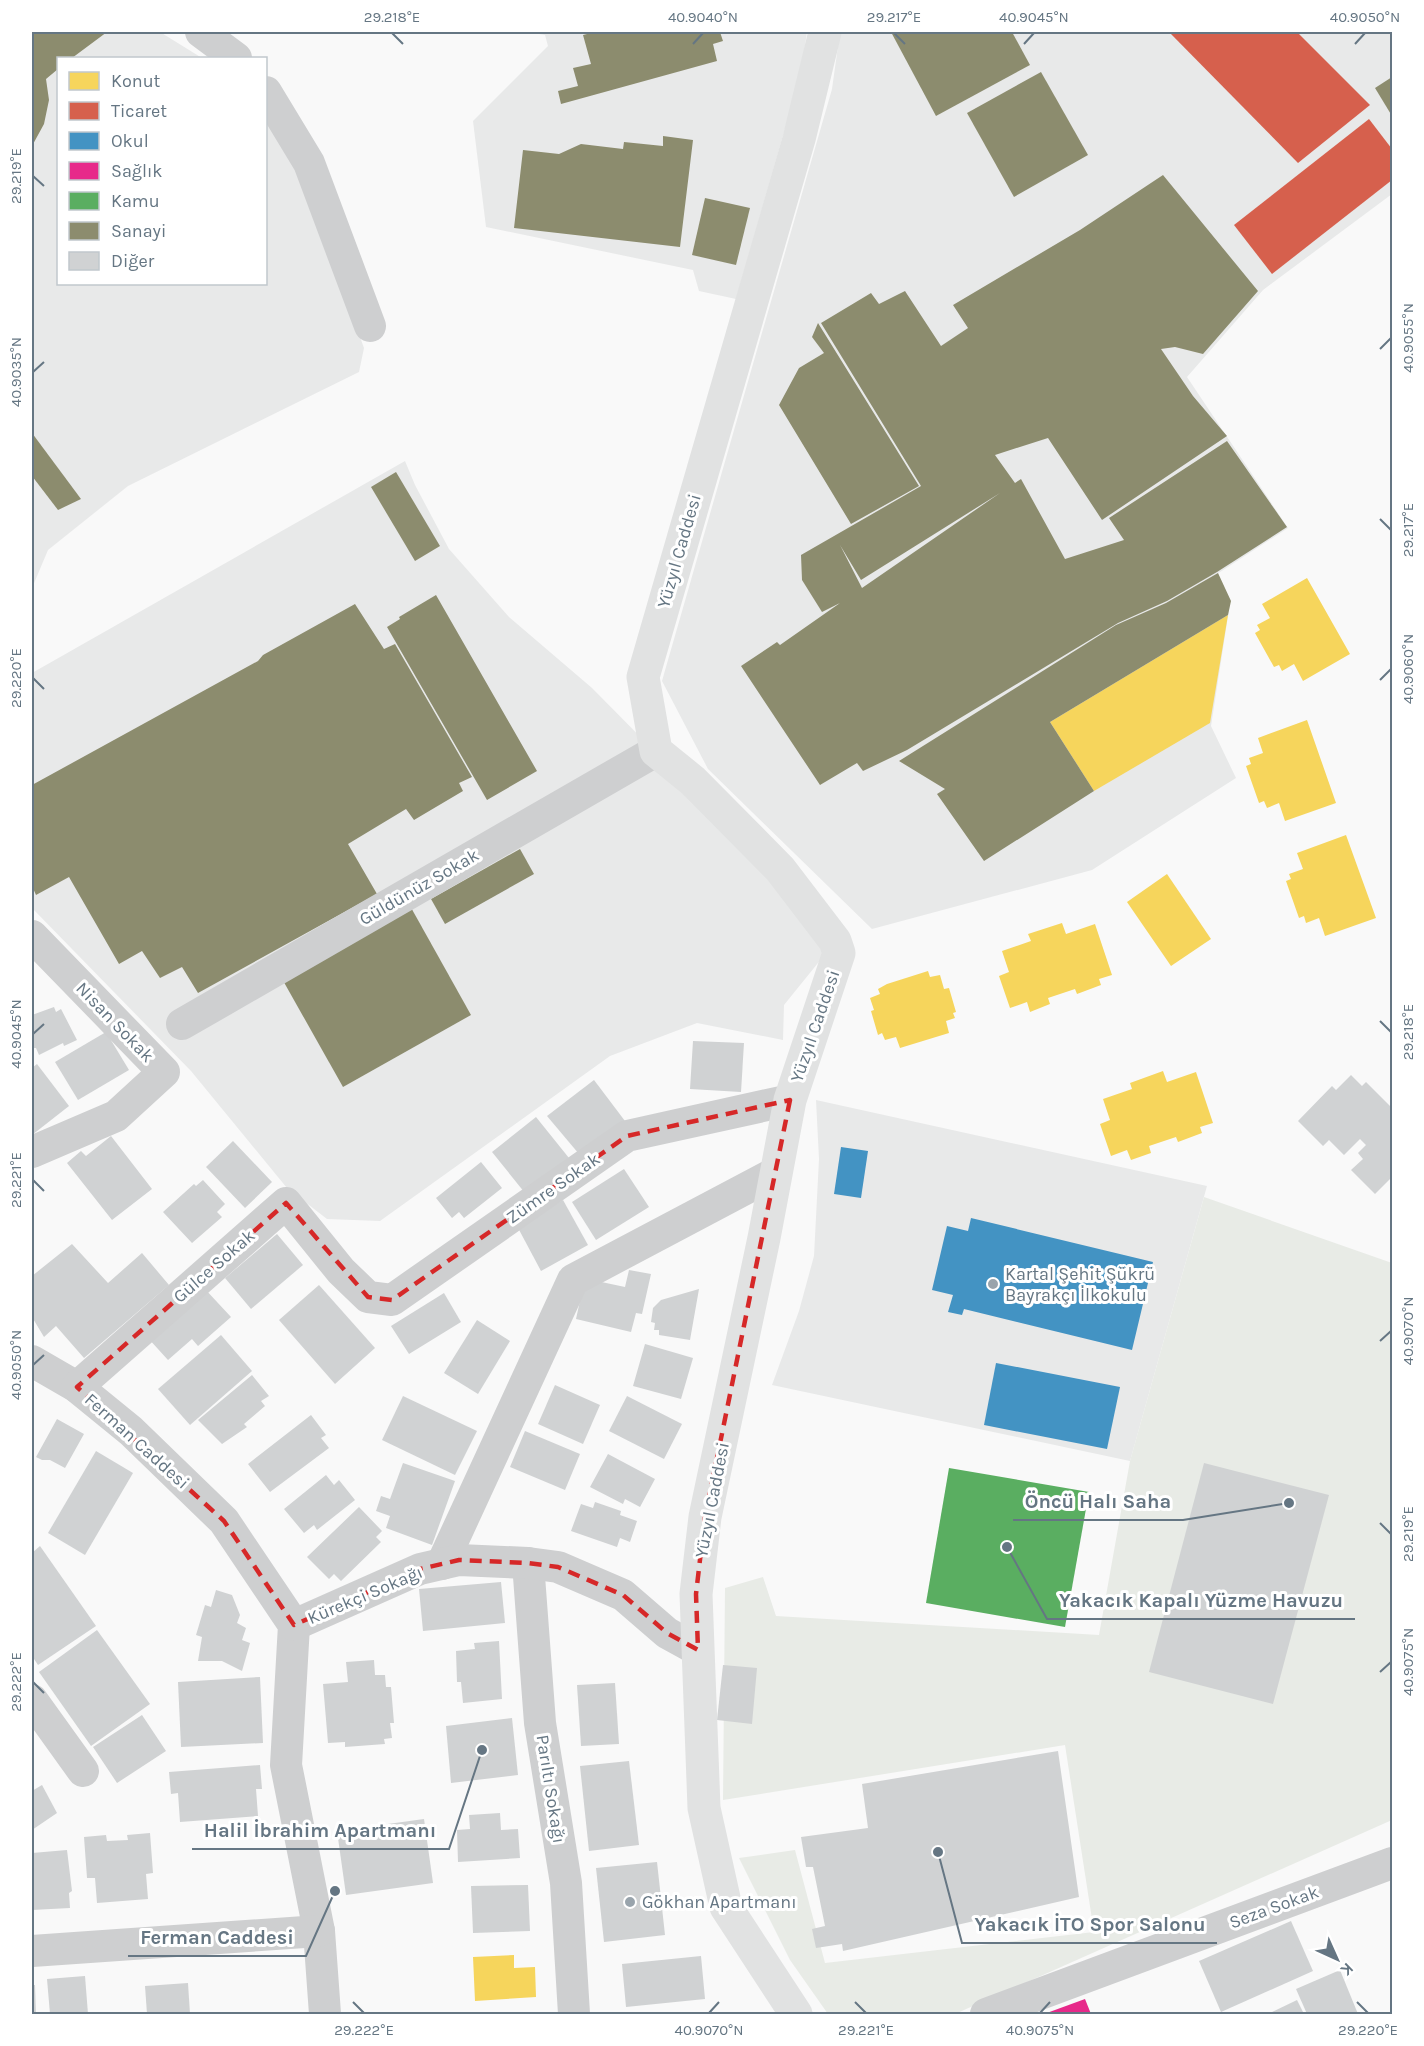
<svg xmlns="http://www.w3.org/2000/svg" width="1424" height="2046" viewBox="0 0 1424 2046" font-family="Karla,sans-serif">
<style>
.built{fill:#e8e9e9}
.green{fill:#e8ebe6}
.homes{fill:#f6d55c}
.shops{fill:#d6604d}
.schools{fill:#4393c3}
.health{fill:#e7298a}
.public{fill:#5aae61}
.industry{fill:#8c8c6e;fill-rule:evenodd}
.building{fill:#d0d2d3}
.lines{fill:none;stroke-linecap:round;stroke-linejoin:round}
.street{stroke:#cecfd0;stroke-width:32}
.secondary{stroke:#e1e2e2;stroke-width:33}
.marked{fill:none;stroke:#d62828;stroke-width:4.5;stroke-dasharray:12 8;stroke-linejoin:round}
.ticks{fill:none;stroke:#657683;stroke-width:2}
.poi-dot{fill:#99a4ac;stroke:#fff;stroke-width:2}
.labels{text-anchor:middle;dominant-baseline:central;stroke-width:6;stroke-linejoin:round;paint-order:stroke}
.street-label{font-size:18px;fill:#657683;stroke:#fff}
.poi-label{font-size:18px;fill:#657683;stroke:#fff;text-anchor:start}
.leader{fill:none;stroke:#657683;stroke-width:2}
.callout-dot{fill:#657683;stroke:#fff;stroke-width:2}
.callout-label{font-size:20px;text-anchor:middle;font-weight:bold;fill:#657683;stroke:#fff;stroke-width:6;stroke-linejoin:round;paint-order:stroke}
.neatline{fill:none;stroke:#657683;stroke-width:2}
.ticks-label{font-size:15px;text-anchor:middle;fill:#657683}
</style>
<rect width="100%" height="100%" fill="#f9f9f9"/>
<g class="built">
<path d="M32 32H160L202 58H58V284H266V111L302 177 364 348 359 372 128 486 48 550 32 588Z"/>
<path d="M527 32H807L801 73 736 299 699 291 693 270 486 227 473 121 548 46 545 35Z"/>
<path d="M840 32H1392V194L1263 290 1187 377 1288 528 1217 574 1230 603 1211 726 1236 778 1092 870 872 929 708 769 662 681 832 89Z"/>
<path d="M405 461 415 485 449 549 509 617 592 688 681 778 824 939 822 958 784 1005 783 1040 697 1023 610 1056 380 1221 327 1219 287 1188 191 1071 32 908V673Z"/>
<path d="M816 1100 1207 1186 1130 1461 772 1385 799 1311 814 1256 819 1159Z"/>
</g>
<path class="green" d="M1204 1197 1392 1263V1820L955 2014H828L790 1960 739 1858 795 1850 825 1963 1094 1932 1065 1745 723 1800 725 1588 763 1577 776 1616 1099 1635 1130 1461Z"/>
<g class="homes">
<path d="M1307 578 1350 654 1303 681 1294 664 1282 671 1279 665 1274 667 1255 633 1260 630 1257 625 1270 618 1262 604Z"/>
<path d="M1228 615 1210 723 1094 791 1050 722Z"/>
<path d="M1307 720 1336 803 1285 821 1279 803 1267 808 1264 801 1259 803 1246 766 1251 764 1249 758 1263 753 1258 738Z"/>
<path d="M1346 835 1376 918 1325 936 1319 918 1306 923 1304 916 1299 918 1286 881 1291 879 1289 874 1303 869 1297 853Z"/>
<path d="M1167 874 1211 939 1171 966 1127 902Z"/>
<path d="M1062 923 1066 934 1095 924 1112 975 1099 979 1101 985 1077 994 1075 989 1048 998 1050 1004 1030 1012 1027 1002 1010 1008 999 976 1009 972 1002 951 1031 941 1028 934Z"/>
<path d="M928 971 930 977 940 975 944 989 949 988 956 1012 953 1013 955 1018 946 1021 949 1033 900 1048 896 1037 885 1040 882 1033 878 1035 871 1011 874 1010 870 998 880 994 878 989 887 984Z"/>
<path d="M1163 1071 1167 1082 1196 1072 1213 1123 1200 1127 1202 1133 1178 1142 1176 1137 1149 1146 1151 1153 1131 1160 1127 1150 1111 1156 1100 1124 1110 1120 1103 1099 1132 1089 1130 1083Z"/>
<path d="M514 1955V1968L535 1967 536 1997 475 2001 473 1957Z"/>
</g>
<g class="shops">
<path d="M1169 32H1297L1370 105 1298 163Z"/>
<path d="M1369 119 1392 149V180L1272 274 1234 225Z"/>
</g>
<g class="schools">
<path d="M841 1147 868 1151 861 1198 834 1194Z"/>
<path d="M971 1218 1153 1262 1132 1350 964 1309 962 1315 948 1312 953 1295 932 1290 947 1226 968 1231Z"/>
<path d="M996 1363 1120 1387 1107 1449 984 1425Z"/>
</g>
<path class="health" d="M1085 1999 1091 2014H1044Z"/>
<path class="public" d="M949 1468 1089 1492 1065 1627 926 1603Z"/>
<g class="industry">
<path d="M32 32H107L72 58H58V69L46 79 49 100 44 124 32 146Z"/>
<path d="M595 32H720L723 41 713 44 717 61 561 104 558 91 578 86 573 68 591 64 583 35Z"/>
<path d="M891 32H1012L1030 65 936 116Z"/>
<path d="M1041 72 1088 155 1014 197 967 113Z"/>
<path d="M1392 77V116L1375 88Z"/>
<path d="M663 136 693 140 680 247 514 228 523 150 559 154 581 144 623 149 624 142 663 146Z"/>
<path d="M1163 175 1258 291 1203 354 1175 347 1161 349 1193 396 1227 436 1102 520 1048 438 995 455 1015 483 1021 479 1065 559 1124 540 1109 518 1227 441 1287 527 1217 572 1167 601 1118 623 907 750 863 771 857 763 820 785 741 666 777 642 780 645 840 603 822 612 802 580 801 555 921 486 821 323 871 293 879 304 905 291 941 346 968 328 953 305 1080 230ZM1000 493 862 588 840 545 861 580Z"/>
<path d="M705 198 750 208 736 265 692 255Z"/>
<path d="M818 323 919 486 851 524 779 405 799 368 824 353 812 337Z"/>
<path d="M32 433 81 499 58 510 32 476Z"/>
<path d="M396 472 440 546 415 561 371 487Z"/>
<path d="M1218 573 1231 601 1228 615 1050 722 1094 791 984 861 937 794 945 789 899 761 1116 625 1166 603Z"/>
<path d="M436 595 537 771 487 800 387 627 400 619 399 617Z"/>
<path d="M355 604 384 649 395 644 472 777 459 783 463 791 414 820 406 809 348 844 377 894 198 993 182 967 160 978 142 951 119 964 69 877 36 895 32 886V785L258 661 263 655Z"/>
<path d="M520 849 534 874 445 924 431 899Z"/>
<path d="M409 904 471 1015 343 1087 281 977Z"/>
</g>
<g class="building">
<path d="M54 1007 56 1012 61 1009 77 1040 64 1046 63 1043 39 1055 36 1048H32V1015Z"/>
<path d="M106 1032 129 1070 78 1100 55 1062Z"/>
<path d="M693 1041 744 1043 741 1092 690 1089Z"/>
<path d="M37 1064 69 1106 32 1135V1068Z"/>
<path d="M1351 1075 1362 1086 1366 1082 1392 1108V1177L1375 1194 1351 1170 1363 1159 1358 1153 1366 1145 1360 1139 1344 1155 1329 1140 1323 1146 1298 1121 1332 1086 1336 1090Z"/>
<path d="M594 1080 628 1125 579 1154 547 1116Z"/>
<path d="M536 1117 569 1158 525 1193 492 1152Z"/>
<path d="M111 1136 152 1189 112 1220 67 1163 81 1151 86 1156Z"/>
<path d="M233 1141 272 1182 245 1208 206 1167Z"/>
<path d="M481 1162 502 1188 464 1218 459 1212 452 1218 436 1198Z"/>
<path d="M624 1169 649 1207 596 1240 572 1202Z"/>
<path d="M203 1180 225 1204 217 1212 222 1217 192 1243 163 1212 194 1184 196 1186Z"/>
<path d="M563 1200 588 1245 541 1271 517 1226Z"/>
<path d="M277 1234 303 1265 251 1309 225 1278Z"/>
<path d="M72 1244 108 1283 142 1253 169 1285 84 1358 56 1326 44 1337 32 1317V1276Z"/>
<path d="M629 1270 651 1274 642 1314 636 1313 631 1332 576 1319 583 1287 592 1280 625 1287Z"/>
<path d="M319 1285 375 1348 335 1384 279 1320Z"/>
<path d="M204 1288 231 1317 198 1346 192 1339 168 1360 148 1338Z"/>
<path d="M699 1289 690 1340 659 1335V1330H654L655 1323 651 1322 653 1308 661 1300Z"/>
<path d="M444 1293 461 1322 409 1354 391 1326Z"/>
<path d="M477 1320 510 1341 478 1394 444 1373Z"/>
<path d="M221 1335 252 1371 190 1425 158 1389Z"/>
<path d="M645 1344 693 1358 681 1399 633 1386Z"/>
<path d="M252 1375 269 1396 261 1401 265 1406 244 1424 247 1427 222 1444 198 1420Z"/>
<path d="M555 1385 600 1405 583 1444 538 1424Z"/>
<path d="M403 1396 477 1431 455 1475 382 1440Z"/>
<path d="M627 1396 682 1424 664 1459 609 1431Z"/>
<path d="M311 1415 326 1435 321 1438 329 1448 270 1492 248 1464Z"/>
<path d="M57 1419 84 1434 65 1468 50 1460H42L36 1457Z"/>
<path d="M525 1431 580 1454 565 1490 510 1467Z"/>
<path d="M96 1451 133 1473 85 1555 48 1533Z"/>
<path d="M608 1454 655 1479 640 1507 625 1499 623 1504 590 1487Z"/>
<path d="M403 1463 455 1481 432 1545 386 1528 390 1516 376 1511 381 1496 390 1499Z"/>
<path d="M1204 1463 1329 1495 1273 1704 1149 1672Z"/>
<path d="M326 1475 334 1485 339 1480 355 1500 317 1530 314 1525 304 1533 284 1509Z"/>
<path d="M595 1502 621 1511 620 1515 637 1521 630 1542 620 1538 617 1547 571 1531 581 1504 593 1508Z"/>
<path d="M359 1507 382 1531 376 1537 381 1542 341 1581 334 1574 329 1579 307 1557Z"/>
<path d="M40 1546 96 1626 38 1665 32 1656V1553Z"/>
<path d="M501 1582 505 1623 423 1631 419 1589Z"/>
<path d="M216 1590 232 1595 240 1615 237 1623 246 1628 242 1640 250 1643 242 1671 222 1661H198L202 1637 196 1635 205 1605 211 1607Z"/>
<path d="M97 1630 150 1704 91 1746 39 1672Z"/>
<path d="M499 1641 502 1699 463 1703 461 1682H457L456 1651 475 1649 474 1643Z"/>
<path d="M374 1660 375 1675H385L386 1687H391L394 1723H390L392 1738 384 1739 385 1744 345 1747V1742L328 1743 323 1684 348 1682 346 1662Z"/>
<path d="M723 1665 757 1668 752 1724 717 1720Z"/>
<path d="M260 1677 263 1743 181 1747 178 1682Z"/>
<path d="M615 1683 619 1744 581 1746 577 1685Z"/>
<path d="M142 1715 166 1751 117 1783 93 1747Z"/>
<path d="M512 1718 518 1775 451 1783 446 1726Z"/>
<path d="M1058 1751 1079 1897 843 1951 842 1944 816 1948 812 1929 825 1926 813 1867H806L801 1837 868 1828 862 1784Z"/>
<path d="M629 1761 639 1845 589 1851 580 1766Z"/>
<path d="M260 1765 262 1789H256L258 1816 180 1822 178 1793 171 1794 169 1772Z"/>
<path d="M42 1785 57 1813 32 1830V1791Z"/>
<path d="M500 1813 501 1830 518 1829 520 1858 458 1862 457 1830 470 1829 469 1815Z"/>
<path d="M424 1819 433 1883 346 1895 337 1831Z"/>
<path d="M150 1833 153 1873 146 1874 148 1899 97 1903 95 1878H87L84 1837 106 1835 107 1841 128 1840 127 1835Z"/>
<path d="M67 1850 72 1891 69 1893 70 1908 32 1910V1853Z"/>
<path d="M657 1862 665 1935 604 1942 596 1868Z"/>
<path d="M528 1885 530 1931 473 1933 471 1886Z"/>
<path d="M1291 1921 1313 1971 1221 2012 1199 1961Z"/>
<path d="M701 1956 705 1999 626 2007 622 1964Z"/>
<path d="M1340 1970 1358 2014H1307L1296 1989Z"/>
<path d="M85 1976 88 2014H50L47 1979Z"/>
<path d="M188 1983 190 2014H147L145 1986Z"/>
<path d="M32 1985H35L36 2014H32Z"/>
<path d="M1297 2000 1304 2014H1268Z"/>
</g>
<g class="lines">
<g class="street">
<path d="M201 32 236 58"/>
<path d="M266 92 309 163 370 326"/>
<path d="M32 936 164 1072 116 1116 32 1152"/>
<path d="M182 1024 656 751"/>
<path d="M32 1361 77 1387 131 1431 224 1521 294 1625 286 1765 319 1931 325 2014"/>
<path d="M77 1387 286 1203 341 1271 368 1297 392 1300 627 1136 790 1100"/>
<path d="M528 1563 540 1723 566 1883 574 2014"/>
<path d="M442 1564 573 1280 775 1173"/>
<path d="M294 1625 420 1569 459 1560 528 1563 558 1567 623 1595 667 1633 698 1650"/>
<path d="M32 1700 83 1771"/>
<path d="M32 1951 319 1931"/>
<path d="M986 2014 1392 1863"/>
</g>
<path class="secondary" d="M796 2014 726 1907 704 1808 696 1594 705 1517 764 1238 790 1100 839 953 835 941 780 869 693 781 656 751 643 677 799 139 825 32"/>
</g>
<path class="marked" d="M790 1100 705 1517 696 1594 698 1650 667 1633 623 1595 558 1567 528 1563 459 1560 420 1569 294 1625 224 1521 77 1387 286 1203 368 1297 392 1300 627 1136Z"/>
<path class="ticks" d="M392 33 403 44M894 33 905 44M693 44 703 33M1024 44 1034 33M1355 44 1365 33M33 176 44 186M1380 349 1391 338M33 372 44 362M1380 519 1391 530M33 678 44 689M1380 680 1391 669M1380 1021 1391 1032M33 1034 44 1024M33 1180 44 1191M1380 1341 1391 1331M33 1365 44 1355M1380 1523 1391 1534M1380 1672 1391 1662M33 1682 44 1693M353 2002 364 2013M855 2002 866 2013M1357 2002 1368 2013M709 2013 719 2002M1040 2013 1050 2002"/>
<g class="poi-dot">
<circle cx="993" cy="1284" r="6"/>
<circle cx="630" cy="1902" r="6"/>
</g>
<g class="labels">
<g class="street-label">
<text transform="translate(679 551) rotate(-74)">Yüzyıl Caddesi</text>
<text transform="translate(419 887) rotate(-30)">Güldünüz Sokak</text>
<text transform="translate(115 1022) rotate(46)">Nisan Sokak</text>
<text transform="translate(815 1026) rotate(-71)">Yüzyıl Caddesi</text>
<text transform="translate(553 1188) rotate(-35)">Zümre Sokak</text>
<text transform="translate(214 1266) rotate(-41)">Gülce Sokak</text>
<text transform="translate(137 1441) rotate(42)">Ferman Caddesi</text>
<text transform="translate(712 1500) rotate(-79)">Yüzyıl Caddesi</text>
<text transform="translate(365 1595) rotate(-23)">Kürekçi Sokağı</text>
<text transform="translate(551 1789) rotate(81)">Parıltı Sokağı</text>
<text transform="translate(1274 1907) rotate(-20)">Seza Sokak</text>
</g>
<g class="poi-label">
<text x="1005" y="1274">Kartal Şehit Şükrü<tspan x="1005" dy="21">Bayrakçı İlkokulu</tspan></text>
<text x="642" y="1902">Gökhan Apartmanı</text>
</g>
</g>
<path class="leader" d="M1289 1503L1183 1520H1013M1007 1547L1047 1619H1355M482 1750L449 1849H192M938 1852L962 1943H1217M335 1891L306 1956H128"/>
<g class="callout-dot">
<circle cx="1289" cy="1503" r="6"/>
<circle cx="1007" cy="1547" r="6"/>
<circle cx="482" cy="1750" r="6"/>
<circle cx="938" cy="1852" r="6"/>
<circle cx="335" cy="1891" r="6"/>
</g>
<g class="callout-label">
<text x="1098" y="1508">Öncü Halı Saha</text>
<text x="1201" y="1607">Yakacık Kapalı Yüzme Havuzu</text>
<text x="320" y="1837">Halil İbrahim Apartmanı</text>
<text x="1090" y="1931">Yakacık İTO Spor Salonu</text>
<text x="217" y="1944">Ferman Caddesi</text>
</g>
<rect width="1424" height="2046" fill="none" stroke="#ffffff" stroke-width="66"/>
<rect x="57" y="57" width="210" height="228" fill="#ffffff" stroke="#c1c8cd" stroke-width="1.5"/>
<rect x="69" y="72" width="30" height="18" fill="#f6d55c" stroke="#c1c8cd" stroke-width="1.5"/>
<text x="111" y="87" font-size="18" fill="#657683">Konut</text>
<rect x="69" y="102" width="30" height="18" fill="#d6604d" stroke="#c1c8cd" stroke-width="1.5"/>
<text x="111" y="117" font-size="18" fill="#657683">Ticaret</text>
<rect x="69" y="132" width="30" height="18" fill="#4393c3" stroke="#c1c8cd" stroke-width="1.5"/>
<text x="111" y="147" font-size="18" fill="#657683">Okul</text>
<rect x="69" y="162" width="30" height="18" fill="#e7298a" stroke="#c1c8cd" stroke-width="1.5"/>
<text x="111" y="177" font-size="18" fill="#657683">Sağlık</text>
<rect x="69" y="192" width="30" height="18" fill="#5aae61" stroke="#c1c8cd" stroke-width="1.5"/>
<text x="111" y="207" font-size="18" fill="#657683">Kamu</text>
<rect x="69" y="222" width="30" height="18" fill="#8c8c6e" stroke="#c1c8cd" stroke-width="1.5"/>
<text x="111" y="237" font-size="18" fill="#657683">Sanayi</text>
<rect x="69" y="252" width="30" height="18" fill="#d0d2d3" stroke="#c1c8cd" stroke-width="1.5"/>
<text x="111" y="267" font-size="18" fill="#657683">Diğer</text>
<g transform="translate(1337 1959) rotate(135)" stroke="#ffffff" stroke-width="4.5" paint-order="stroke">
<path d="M0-4.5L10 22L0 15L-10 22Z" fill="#657683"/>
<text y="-9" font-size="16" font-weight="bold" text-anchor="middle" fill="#657683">K</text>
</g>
<rect x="33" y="33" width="1358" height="1980" class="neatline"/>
<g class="ticks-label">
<text x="392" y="22">29.218°E</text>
<text x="703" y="22">40.9040°N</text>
<text x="894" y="22">29.217°E</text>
<text x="1034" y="22">40.9045°N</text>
<text x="1365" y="22">40.9050°N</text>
<text transform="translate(16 176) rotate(-90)" y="5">29.219°E</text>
<text transform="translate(1408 338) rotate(-90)" y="5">40.9055°N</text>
<text transform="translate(16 372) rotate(-90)" y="5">40.9035°N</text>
<text transform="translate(1408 530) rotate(-90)" y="5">29.217°E</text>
<text transform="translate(1408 669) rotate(-90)" y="5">40.9060°N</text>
<text transform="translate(16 678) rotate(-90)" y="5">29.220°E</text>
<text transform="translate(1408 1032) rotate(-90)" y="5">29.218°E</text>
<text transform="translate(16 1034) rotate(-90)" y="5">40.9045°N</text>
<text transform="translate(16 1180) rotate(-90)" y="5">29.221°E</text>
<text transform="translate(1408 1331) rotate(-90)" y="5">40.9070°N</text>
<text transform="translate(16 1365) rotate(-90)" y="5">40.9050°N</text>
<text transform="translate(1408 1534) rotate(-90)" y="5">29.219°E</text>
<text transform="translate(1408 1662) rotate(-90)" y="5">40.9075°N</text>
<text transform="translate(16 1682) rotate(-90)" y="5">29.222°E</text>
<text x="364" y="2035">29.222°E</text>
<text x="709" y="2035">40.9070°N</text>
<text x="866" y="2035">29.221°E</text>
<text x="1040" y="2035">40.9075°N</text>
<text x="1368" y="2035">29.220°E</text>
</g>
</svg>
